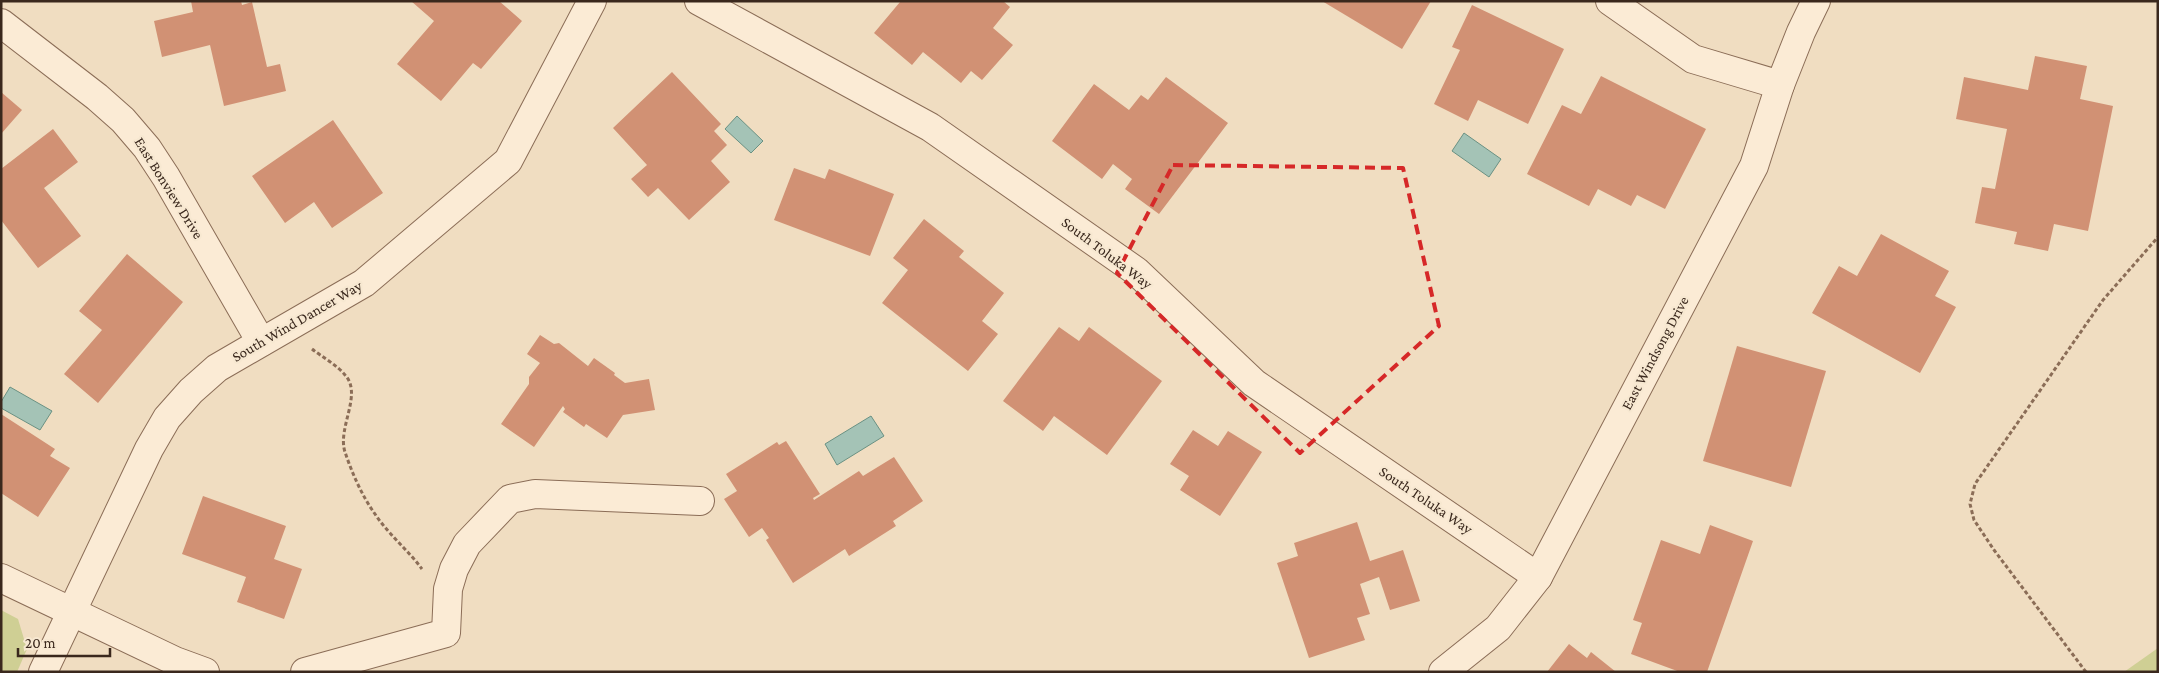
<svg xmlns="http://www.w3.org/2000/svg" width="2159" height="673" viewBox="0 0 2159 673" font-family="'Crimson Pro',serif">
<style>
.green{fill:#cfcf94}
.water{fill:#a4c3b6;stroke:#6a9183}
.building{fill:#d19174}
.lines{fill:none;stroke-linecap:round;stroke-linejoin:round}
.minor-casing{stroke:#8b6d57;stroke-width:30}
.path{stroke:#8b6d57;stroke-width:3;stroke-dasharray:4 2.5;stroke-linecap:butt}
.minor{stroke:#fbebd5;stroke-width:28}
.marked{fill:none;stroke:#d62828;stroke-width:4;stroke-dasharray:10 6;stroke-linejoin:round}
.labels{text-anchor:middle;dominant-baseline:central;stroke-width:4.5;stroke-linejoin:round;paint-order:stroke}
.street-label{font-size:15px;fill:#3a281d;stroke:#f7e8d1}
</style>
<rect width="100%" height="100%" fill="#f0ddc1"/>
<g class="green">
<path d="M1 610 18 619 27 649 17 672H1Z"/>
<path d="M2158 648V672H2124Z"/>
</g>
<g class="water">
<path d="M737 116 763 141 751 153 725 129Z"/>
<path d="M1464 133 1501 159 1489 177 1452 151Z"/>
<path d="M10 387 52 411 40 430 1 408V402Z"/>
<path d="M871 416 884 436 837 465 825 444Z"/>
</g>
<g class="building">
<path d="M191 1H241L242 5 252 2 267 67 280 64 286 91 224 106 210 45 162 57 154 21 193 12Z"/>
<path d="M411 1H499L522 21 481 69 473 63 441 101 397 64 434 21Z"/>
<path d="M898 1H1003L1010 7 993 28 1013 45 982 80 971 71 961 83 923 52 912 65 874 33 900 2Z"/>
<path d="M1322 1H1431L1402 49Z"/>
<path d="M1472 5 1564 49 1528 124 1478 100 1468 121 1434 104 1460 50 1452 47Z"/>
<path d="M2035 56 2087 66 2080 99 2113 106 2088 231 2054 224 2048 251 2014 244 2017 232 1975 223 1982 187 1995 189 2007 129 1956 119 1964 77 2028 90Z"/>
<path d="M672 72 721 124 714 131 727 145 711 161 730 182 689 220 658 188 648 197 631 179 647 165 613 128Z"/>
<path d="M1601 76 1706 129 1665 209 1637 195 1631 206 1598 189 1589 206 1527 174 1562 105 1581 114Z"/>
<path d="M1166 77 1228 123 1159 214 1125 189 1132 179 1113 164 1102 179 1052 141 1094 84 1129 110 1141 95 1148 100Z"/>
<path d="M1 92 22 110 1 134Z"/>
<path d="M333 120 383 193 332 228 314 202 285 223 252 176Z"/>
<path d="M53 129 78 162 44 188 81 236 38 268 1 220V169Z"/>
<path d="M794 168 825 179 829 169 894 194 870 256 774 220Z"/>
<path d="M924 219 964 251 959 257 1004 293 982 321 998 334 968 371 882 303 908 270 893 258Z"/>
<path d="M1881 234 1949 271 1935 296 1956 307 1920 373 1812 313 1839 266 1857 276Z"/>
<path d="M127 254 183 302 98 403 64 374 102 330 79 311Z"/>
<path d="M1059 327 1079 341 1089 327 1162 381 1107 455 1054 416 1043 431 1003 401Z"/>
<path d="M540 335 554 344 559 343 588 366 594 358 615 373 614 375 625 383 649 379 655 410 623 415 607 438 586 424 584 427 563 412 565 409 563 406 534 447 501 424 529 384V377L540 363 527 354Z"/>
<path d="M1737 346 1826 371 1791 487 1703 461Z"/>
<path d="M1 414 55 449 50 456 70 468 38 517 1 493Z"/>
<path d="M1193 430 1218 446 1228 431 1262 452 1220 516 1180 490 1189 476 1170 464Z"/>
<path d="M786 441 820 494 813 498 814 500 859 471 863 476 894 457 923 501 893 521 896 526 849 556 845 549 793 583 766 540 769 538 762 528 749 537 724 499 737 491 726 474 777 442 779 445Z"/>
<path d="M203 496 286 526 274 559 302 569 284 619 237 602 246 577 182 554Z"/>
<path d="M1357 522 1370 561 1403 550 1420 601 1390 610 1379 577 1360 584 1370 614 1357 618 1365 640 1309 658 1277 563 1298 556 1294 543Z"/>
<path d="M1710 525 1753 541 1707 672H1680L1631 654 1642 623 1633 620 1661 540 1700 554Z"/>
<path d="M1569 644 1587 658 1591 652 1616 672H1547Z"/>
</g>
<g class="lines">
<g class="minor-casing">
<g id="minor">
<path d="M699 1 930 127 1136 271 1254 383 1538 577"/>
<path d="M1610 1 1693 59 1780 85"/>
<path d="M1 23 97 97 123 120 147 148 166 177 261 342"/>
<path d="M1 578 175 661 205 672"/>
<path d="M43 672 149 449 167 418 191 391 217 368 364 283 508 161 592 1"/>
<path d="M305 672 446 633 448 589 454 569 467 544 510 499 535 494 700 501"/>
<path d="M1443 672 1498 628 1538 577 1754 166 1780 85 1801 32 1816 1"/>
</g>
</g>
<g class="path">
<path d="M312 349C322 357 337 365 345 375 363 394 337 428 345 452 352 473 362 496 375 514 388 534 408 550 422 569"/>
<path d="M2086 672 1994 550 1974 520 1970 504 1975 484 2103 300 2158 237"/>
</g>
<use href="#minor" class="minor"/>
</g>
<path class="marked" d="M1173 165 1403 168 1439 326 1300 453 1117 273Z"/>
<g class="labels">
<g class="street-label">
<text transform="translate(169 188) rotate(58)">East Bonview Drive</text>
<text transform="translate(1107 253) rotate(37)">South Toluka Way</text>
<text transform="translate(297 321) rotate(-30)">South Wind Dancer Way</text>
<text transform="translate(1655 353) rotate(-62)">East Windsong Drive</text>
<text transform="translate(1426 500) rotate(34)">South Toluka Way</text>
</g>
</g>
<rect width="2159" height="673" fill="none" stroke="#3a281d" stroke-width="5"/>
<path d="M18 648v8h92v-8" fill="none" stroke="#3a281d" stroke-width="2.5"/>
<text x="25" y="648" font-size="15" fill="#3a281d" stroke="#f7e8d1" stroke-width="4" paint-order="stroke">20 m</text>
</svg>
